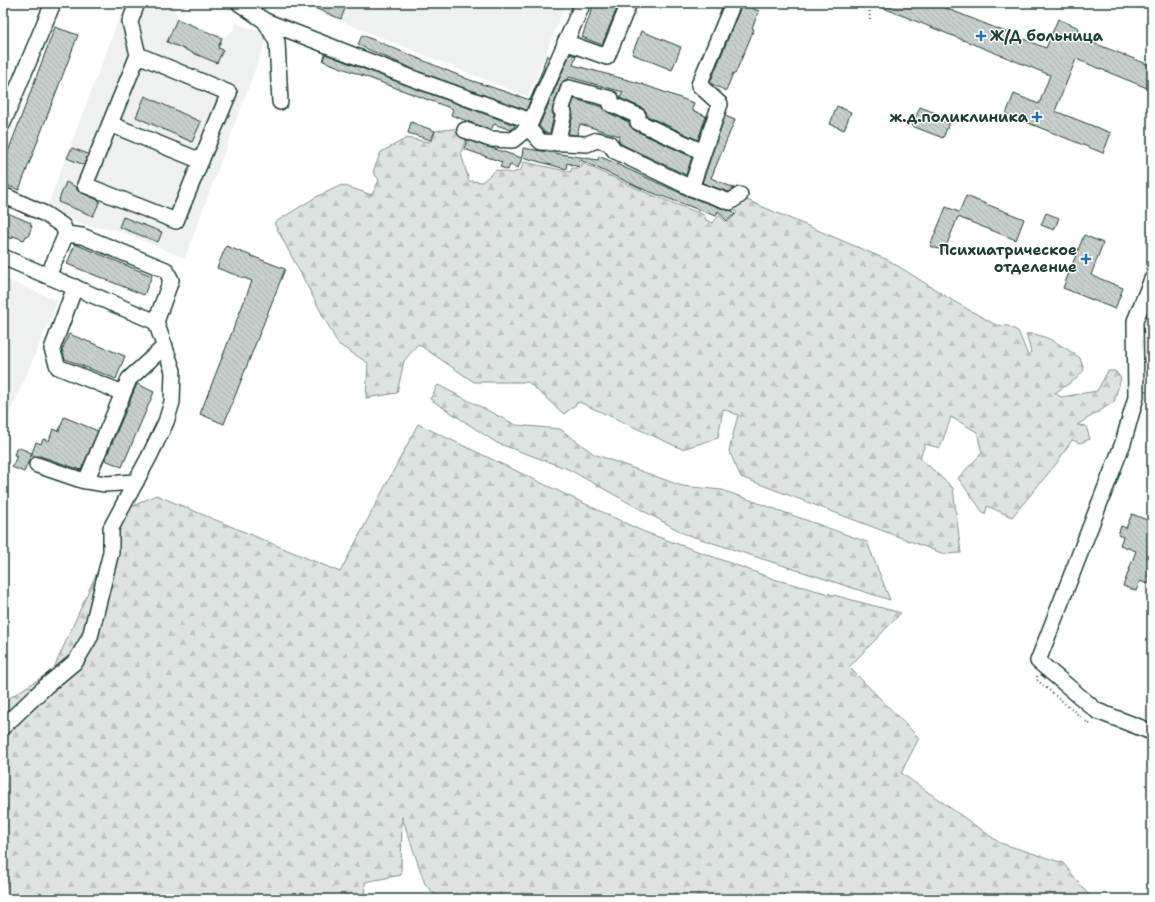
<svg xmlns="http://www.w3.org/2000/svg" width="1155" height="902" viewBox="0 0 1155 902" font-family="'Shantell Sans',sans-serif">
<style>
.built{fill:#eef1f0}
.forest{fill:url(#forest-firs);stroke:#7e908b}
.building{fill:url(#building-back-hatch);stroke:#1f3d34}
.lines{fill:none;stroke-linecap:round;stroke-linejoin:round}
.minor-casing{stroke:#1f3d34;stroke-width:18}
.path{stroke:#1f3d34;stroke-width:2;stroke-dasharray:1 3;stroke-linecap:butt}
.minor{stroke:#fff;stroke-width:15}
.poi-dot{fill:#1f6fb2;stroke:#fff;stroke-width:1.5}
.labels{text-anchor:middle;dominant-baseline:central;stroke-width:3;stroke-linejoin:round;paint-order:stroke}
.poi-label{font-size:15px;font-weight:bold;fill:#1f3d34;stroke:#fff;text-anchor:end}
</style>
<defs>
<pattern id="forest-firs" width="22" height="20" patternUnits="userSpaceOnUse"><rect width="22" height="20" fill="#dee3e2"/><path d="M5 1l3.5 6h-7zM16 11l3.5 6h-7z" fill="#bec4c2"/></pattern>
<pattern id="building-back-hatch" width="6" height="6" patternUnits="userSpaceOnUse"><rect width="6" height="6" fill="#c7cfcc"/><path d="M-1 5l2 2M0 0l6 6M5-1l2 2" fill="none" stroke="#aab3b0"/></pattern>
</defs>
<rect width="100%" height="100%" fill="#fff"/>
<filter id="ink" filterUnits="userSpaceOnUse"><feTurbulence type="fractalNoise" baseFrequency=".025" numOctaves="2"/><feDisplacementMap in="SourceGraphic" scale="8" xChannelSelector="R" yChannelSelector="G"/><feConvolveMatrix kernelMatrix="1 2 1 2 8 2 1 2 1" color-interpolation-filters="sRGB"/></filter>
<g filter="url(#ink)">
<g class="built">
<path d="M125 3H174L177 19 222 38 232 32 236 23 268 35 185 258 116 230 88 226 46 209Z"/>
<path d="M296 3H566L528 97Z"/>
<path d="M3 278 58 301 3 429Z"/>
</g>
<g class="forest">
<path d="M459 128 467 136 461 153 469 181 482 182 496 170 512 173 521 170 524 162 571 172V168H581L582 163 647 193 704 215 706 220 713 223 719 215 727 223 737 213 731 206 742 198 890 261 955 302 996 325 1008 326 1018 331 1028 355 1031 352 1026 334C1043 332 1066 348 1080 358L1084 370 1077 378 1055 393 1061 397 1097 391 1108 371H1115L1121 378 1114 402 1077 425 1086 426 1090 439 1080 443 1072 440 1056 464 1012 517 987 506 985 515 958 478 982 453 977 432 951 417 940 448 925 444 920 458 953 488 961 553 944 554 741 477 729 451 738 415 723 409 718 438 682 449 579 402 564 414 528 382H474L418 344 404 361 397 393 366 398 368 363 338 344 274 223 316 197 342 185 372 195 379 180 373 172 381 152 407 138 429 142 433 139 435 131Z"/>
<path d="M438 385 516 425 560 429 594 454 682 486 722 490 867 542 890 600 685 534 568 469 497 443 430 399Z"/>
<path d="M418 424 642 531 777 580 901 613 849 667 919 738 901 773 1000 843 1063 863 1092 899H439L425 884 402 817 401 875 365 882 366 899H3V702L53 670 125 510 156 495 340 572Z"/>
</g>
<g class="building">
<path d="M303 3H347L341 19Z"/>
<path d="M594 3H619L602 45 582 37Z"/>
<path d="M871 3H933L1046 48 1058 19 1079 28 1076 36 1152 66V90L1076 59 1055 111 1111 133 1103 153 1006 114 1014 94 1039 104 1050 75Z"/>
<path d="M742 4 759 11 752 28 754 29 747 46 735 74 733 73 726 91 710 83Z"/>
<path d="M177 19 222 38 218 48 223 50 217 63 167 42Z"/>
<path d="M55 27 78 35 19 190 3 184V165Z"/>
<path d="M641 31 681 47 672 70 632 54Z"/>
<path d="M362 35 470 80 530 100 544 66H543L547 55 550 57 526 110 420 72 358 45Z"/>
<path d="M325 54 414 88 515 125 514 127 511 130 494 124 491 130 451 115 453 109 323 61Z"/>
<path d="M570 54 576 56 573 65 639 83 694 103 692 110 706 116 698 140 647 116 646 111 642 108 620 98 623 92 569 77 568 79 563 81 561 85 553 107 552 112 554 116 550 133H545L539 126Z"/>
<path d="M145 96 201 122 192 142 136 117Z"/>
<path d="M574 99 603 107 607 112 629 122 630 126 634 130 692 157 686 175 621 144 618 140 620 136 580 124 577 135 568 134 573 115 571 108Z"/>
<path d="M837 106 851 112 844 130 830 124Z"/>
<path d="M920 107 951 119 943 138 912 126Z"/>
<path d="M725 116 735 120 711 178 734 188 729 192 702 183Z"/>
<path d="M411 122 435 131 431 140 408 133Z"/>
<path d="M467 140 522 158 518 168 510 165 508 170 500 167 502 162 464 149Z"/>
<path d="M72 148 88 154 84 165 67 158Z"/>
<path d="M523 148 598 160 599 156 687 196 727 210 732 211 735 214 727 221 718 211 716 216 645 190 580 160 579 167 567 163 566 169 522 157Z"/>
<path d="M66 182 76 187 78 191 82 193 100 201 93 216 58 202Z"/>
<path d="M966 196 1024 219 1016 240 958 217 944 251 930 246 946 207 959 212Z"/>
<path d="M3 211 31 223 30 225 32 226 28 237 26 236 24 240 13 236 12 239 3 235Z"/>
<path d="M1046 213 1059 218 1054 230 1041 225Z"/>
<path d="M123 217 162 232 158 242 119 227Z"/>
<path d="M1084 235 1103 243 1091 275 1123 288 1115 309 1063 288Z"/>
<path d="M75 244 152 276 144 295 67 264Z"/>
<path d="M226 246 285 269 224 424 200 414 252 281 217 268Z"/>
<path d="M69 334 125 356 116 379 65 359 62 350Z"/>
<path d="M137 384 154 392 122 467 105 460Z"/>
<path d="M64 417 98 431 81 470 40 456H31L36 442 41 444 43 439 49 441 53 429 59 431Z"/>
<path d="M17 447 32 453 24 472 12 467 17 456 14 455Z"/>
<path d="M1132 514 1152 522V573L1148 584 1140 581 1136 591 1123 586 1136 551 1120 545 1123 537 1118 535 1121 526 1126 528Z"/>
</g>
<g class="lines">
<g class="minor-casing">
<g id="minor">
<path d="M137 3 130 22 138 55 85 185 176 221 229 93 138 55"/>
<path d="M239 3 265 21 417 80 531 121"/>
<path d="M583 3 528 128 541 142 587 144 597 140 609 143 615 151 691 188 720 104 699 85 733 3"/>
<path d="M265 21 277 42 280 102"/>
<path d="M565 42 607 57 629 3"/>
<path d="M3 123 53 3"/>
<path d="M110 124 201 161"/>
<path d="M465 130 490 139 513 140 528 128"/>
<path d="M557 143 564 113 561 110 569 88 611 99V104L638 116V122L703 152"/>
<path d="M691 188 730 202 740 195"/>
<path d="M3 195 45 214 63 226 66 234 82 236 166 270 171 280 156 322"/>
<path d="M3 257 156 322 173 371 172 402 166 422 149 457 111 528V552L90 637 76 661 46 686 3 727"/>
<path d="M48 276 66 234"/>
<path d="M1152 279 1135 321 1136 397 1123 443 1038 661 1097 711 1152 732"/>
<path d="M75 287 52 349 58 367 123 393"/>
<path d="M37 465 81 480 105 484 136 482"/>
<path d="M86 481 129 379 165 346"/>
</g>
</g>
<g class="path">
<path d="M869 3 870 20"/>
<path d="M1037 676V680L1088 723 1093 725"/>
</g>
<use href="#minor" class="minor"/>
</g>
</g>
<g class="poi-dot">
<path d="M979 30h4v4h4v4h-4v4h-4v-4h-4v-4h4z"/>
<path d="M1035 111h4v4h4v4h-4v4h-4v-4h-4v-4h4z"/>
<path d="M1084 253h4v4h4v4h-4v4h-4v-4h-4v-4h4z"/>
</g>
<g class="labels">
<g class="poi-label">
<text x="990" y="36" text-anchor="start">Ж/Д больница</text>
<text x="1028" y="117">ж.д.поликлиника</text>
<text x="1077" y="250">Психиатрическое<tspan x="1077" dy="17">отделение</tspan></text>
</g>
</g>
<rect width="1155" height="902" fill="none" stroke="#fff" stroke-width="16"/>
<rect x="8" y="8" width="1139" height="886" fill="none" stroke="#1f3d34" stroke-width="1.5" filter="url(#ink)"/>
</svg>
